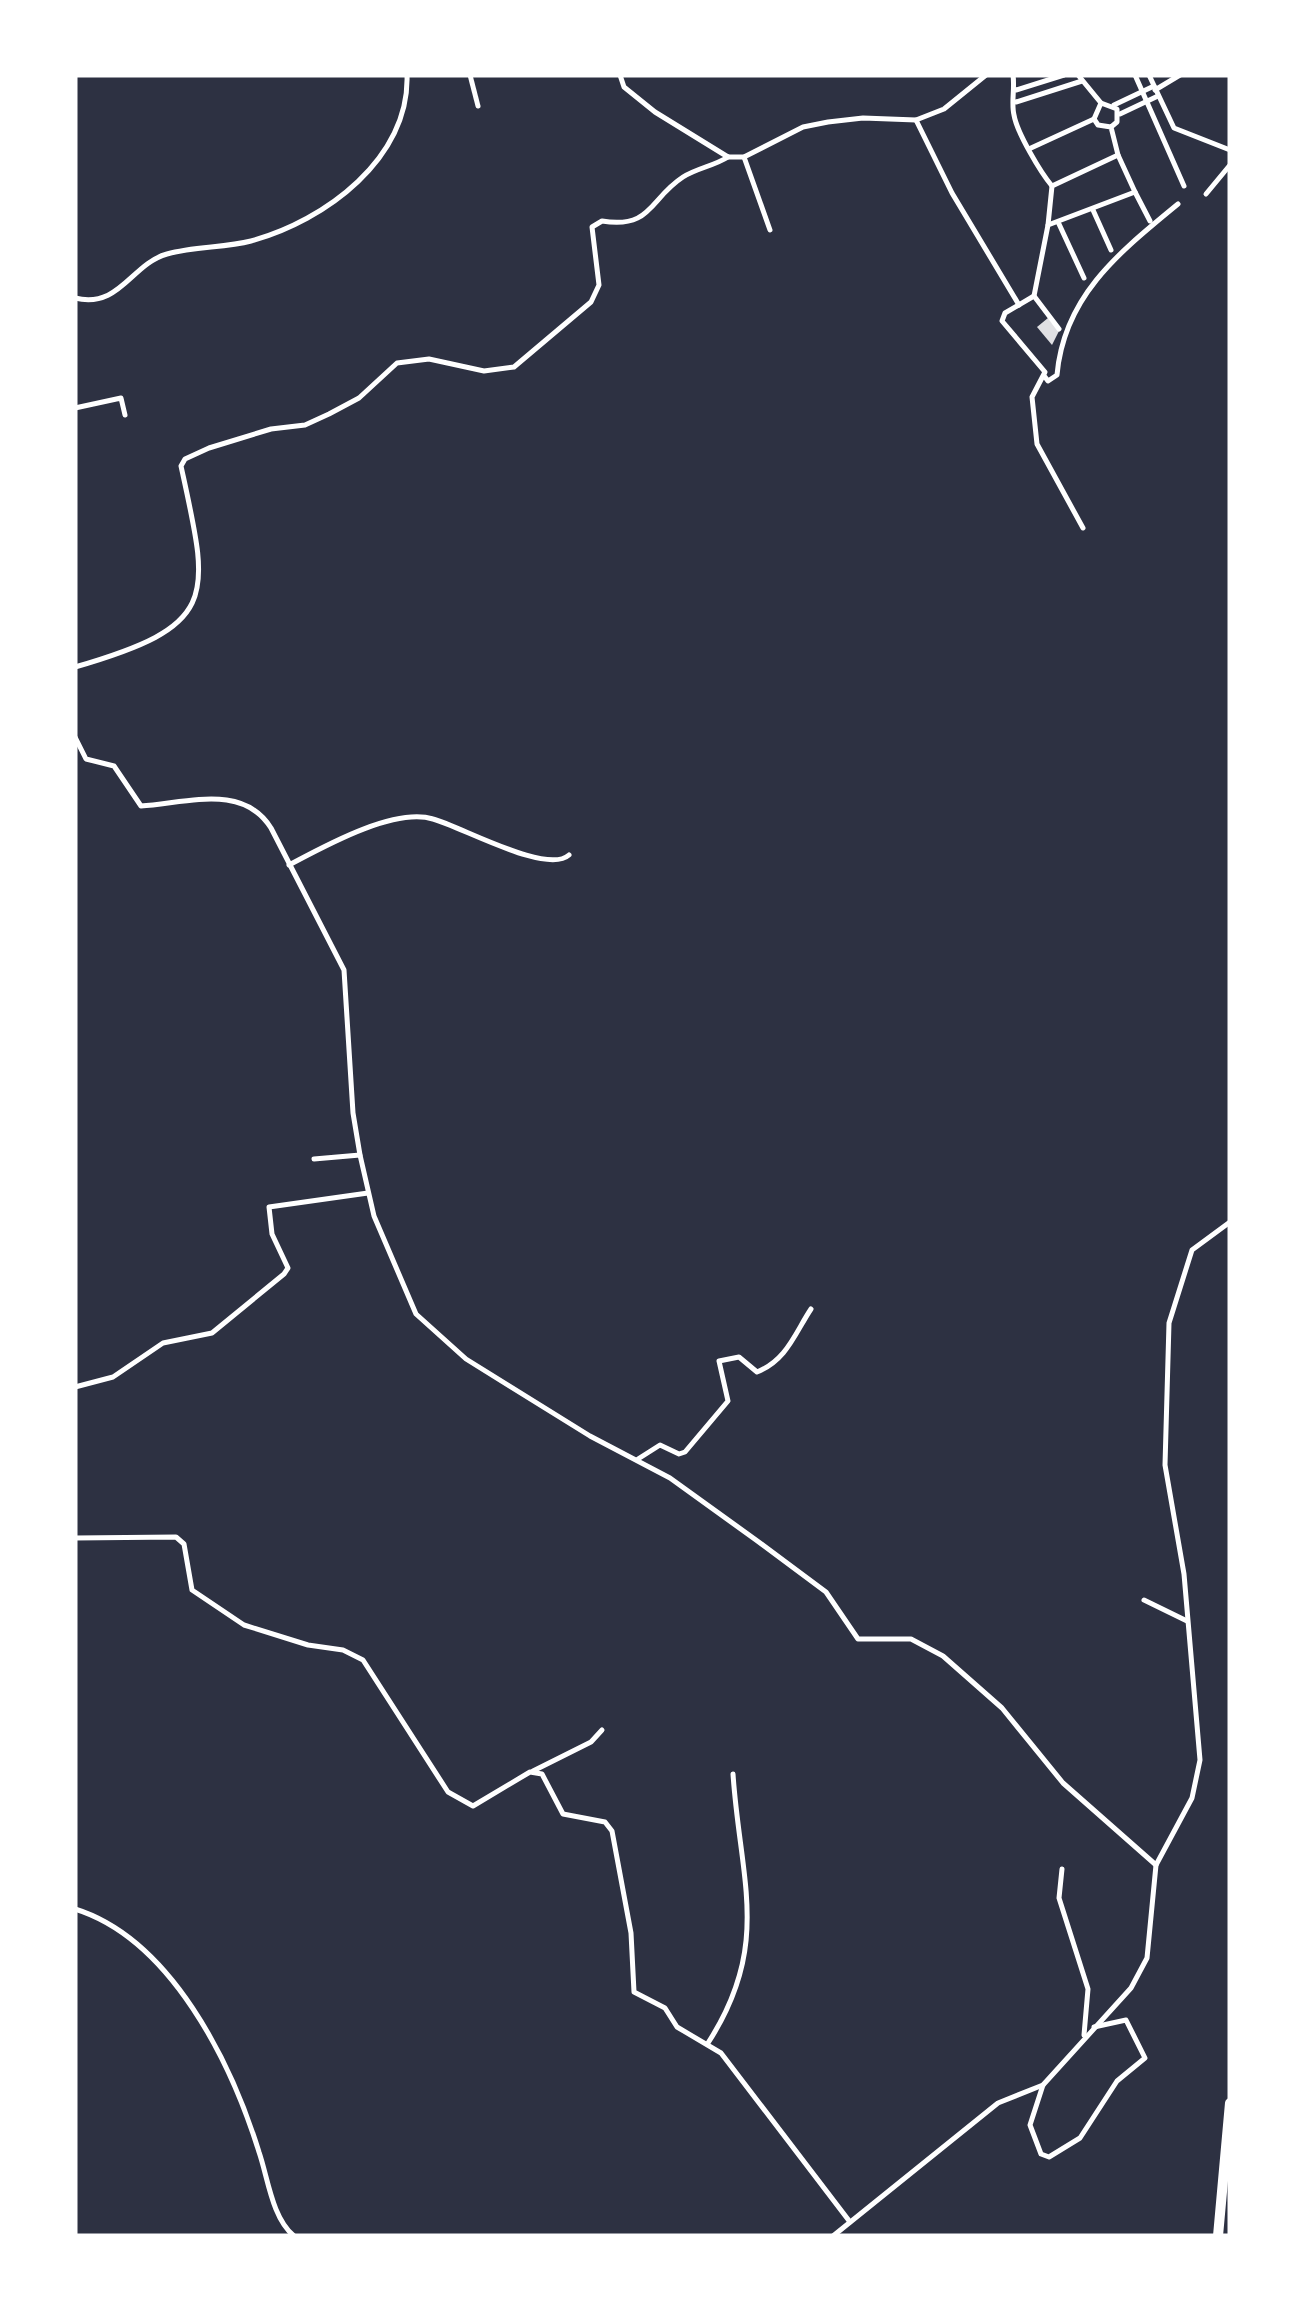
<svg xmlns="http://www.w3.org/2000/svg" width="1305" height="2311" viewBox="0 0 1305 2311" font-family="'Sofia Sans Condensed',sans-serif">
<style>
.building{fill:#e0e0e3}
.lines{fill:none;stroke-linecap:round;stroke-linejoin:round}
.minor{stroke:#fff;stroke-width:5}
.motorway{stroke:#fff;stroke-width:10}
</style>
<rect width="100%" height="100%" fill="#2d3142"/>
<path class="building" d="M1048 318 1059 331 1052 345 1037 327Z"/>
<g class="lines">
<g class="minor">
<path d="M470 75 478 106"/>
<path d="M620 75 624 87 655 112 728 157H744L803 127 828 122 863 118 916 120 944 109 986 75"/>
<path d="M1013 75C1015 88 1011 103 1014 115 1017 133 1041 173 1052 186"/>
<path d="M1078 75 1101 103"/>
<path d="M1135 75 1184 186"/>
<path d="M1149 75 1174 128 1230 150"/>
<path d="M1016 90 1064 75"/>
<path d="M1155 90 1180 75"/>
<path d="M1016 102 1082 81"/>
<path d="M1114 105 1154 86"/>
<path d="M1120 114 1158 96"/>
<path d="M916 120 952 193 1019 305"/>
<path d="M1031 148 1094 119"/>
<path d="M744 157 770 230"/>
<path d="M1135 192 1150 221"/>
<path d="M1206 194 1230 165"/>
<path d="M1093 210 1111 250"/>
<path d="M1059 224 1084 278"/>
<path d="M1048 225 1052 186 1118 155"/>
<path d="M1034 296 1005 313 1002 321 1045 372 1032 397 1037 444 1083 528"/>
<path d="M75 298C120 309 131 264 167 254 194 246 224 248 251 241 325 221 410 158 407 75"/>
<path d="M1059 329 1034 296 1048 225 1135 192 1118 155 1111 127 1117 122V109L1101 103 1094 119 1098 125 1111 127"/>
<path d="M1045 377 1048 381 1057 375C1064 295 1121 251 1178 204"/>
<path d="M75 408 121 398 125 415"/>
<path d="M75 667C220 625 210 599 181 466L185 459 209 448 271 429 305 425 329 414 359 398 397 363 429 359 484 371 514 367 591 302 599 285 592 227 602 221C652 229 649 199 683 177 697 168 714 166 728 157"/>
<path d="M75 737 86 759 114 766 141 806C187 803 243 783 271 828L344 970 353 1113 360 1155 374 1216 416 1314 466 1359 590 1436 670 1478 756 1540 826 1592 858 1639H911L943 1656 1002 1708 1063 1783 1156 1865"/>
<path d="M289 865C323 847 394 807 433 819 462 827 547 875 569 855"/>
<path d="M314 1159 360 1155"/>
<path d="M75 1387 113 1377 163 1343 212 1333 284 1274 288 1268 272 1234 269 1207 368 1193"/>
<path d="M638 1459 660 1445 679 1454 685 1452 728 1401 719 1361 739 1357 757 1372C787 1360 795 1333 811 1309"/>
<path d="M75 1538 176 1537 184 1544 192 1590 244 1625 308 1645 343 1650 363 1660 448 1792 473 1806 530 1772 542 1774 563 1814 605 1822 612 1831 631 1933 634 1992 665 2008 677 2027 721 2053 850 2222"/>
<path d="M1144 1600 1187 1621"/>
<path d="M533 1771 591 1742 602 1730"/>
<path d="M1062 1869 1059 1898 1088 1989 1084 2035"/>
<path d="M75 1909C171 1939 231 2062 259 2152 268 2178 272 2218 294 2236"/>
<path d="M708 2043C772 1944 740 1880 733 1774"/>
<path d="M1043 2085 1030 2125 1041 2154 1049 2157 1080 2138 1117 2081 1145 2058 1126 2020 1094 2027"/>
<path d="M833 2236 998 2103 1043 2085 1131 1988 1147 1958 1156 1865 1192 1798 1200 1760 1184 1574 1165 1465 1169 1323 1192 1250 1230 1222"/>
</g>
<path class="motorway" d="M1218 2236 1230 2103"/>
</g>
<rect width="1305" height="2311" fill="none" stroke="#ffffff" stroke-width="155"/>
</svg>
